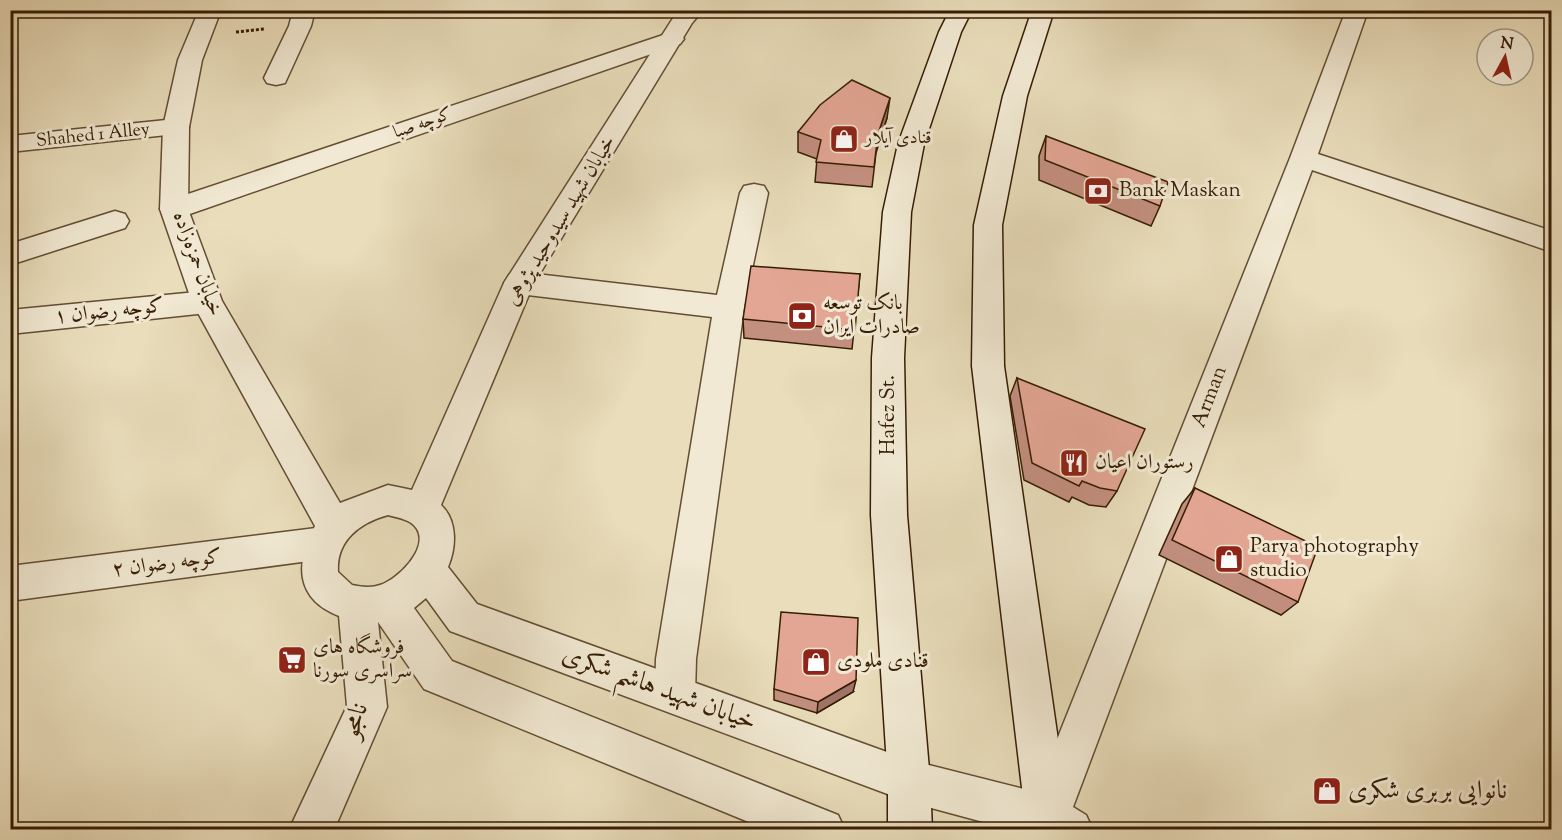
<svg xmlns="http://www.w3.org/2000/svg" width="1562" height="840" viewBox="0 0 1562 840" font-family="'Sorts Mill Goudy',Amiri,serif">
<style>
.lines{fill:none;stroke-linecap:round;stroke-linejoin:round}
.minor-casing{stroke:#634d32;stroke-width:3}
.tertiary-casing{stroke:#634d32;stroke-width:3}
.secondary-casing{stroke:#361d04;stroke-width:3}
.path{stroke:#361d04;stroke-width:3;stroke-dasharray:3 2;stroke-linecap:butt}
.minor{fill:#f1e9d3;fill-rule:evenodd}
.tertiary{fill:#f1e9d3;fill-rule:evenodd}
.secondary{fill:#f1e9d3;fill-rule:evenodd}
.wall{fill:#c38f7f;stroke:#361d04;stroke-width:1.5}
.shaded-wall{fill:#9f7468;stroke:#361d04;stroke-width:1.5}
.building{fill:#e3a694;stroke:#361d04;stroke-width:1.5}
.labels{text-anchor:middle;dominant-baseline:central;stroke-width:6;stroke-linejoin:round;paint-order:stroke}
.far-street-label{font-size:18px;fill:#361d04;stroke:#f1e9d3}
.far-poi-label{font-size:18px;fill:#361d04;stroke:#f1e9d3;text-anchor:start}
.poi-label{font-size:21px;fill:#361d04;stroke:#f1e9d3;text-anchor:start}
.street-label{font-size:21px;fill:#361d04;stroke:#f1e9d3}
.near-street-label{font-size:26px;fill:#361d04;stroke:#f1e9d3}
.near-poi-label{font-size:26px;fill:#361d04;stroke:#f1e9d3;text-anchor:start}
</style>
<rect width="100%" height="100%" fill="#e9ddbb"/>
<filter id="stains"><feTurbulence type="fractalNoise" baseFrequency=".00333" numOctaves="4"/><feColorMatrix values="0 0 0 0 .2 0 0 0 0 .09 0 0 0 0 .02 0 0 0 .5 -.17"/></filter>
<radialGradient id="worn" r=".72"><stop offset=".6" stop-color="#630" stop-opacity="0"/><stop offset="1" stop-color="#630" stop-opacity=".3"/></radialGradient>
<g class="lines">
<g class="minor-casing">
<g id="minor">
<path d="M10 10H27L24 15 10 18Z"/>
<path d="M293 10H315L311 26 285 83 276 85 267 83 264 78 289 26Z"/>
<path d="M1346 10H1368L1318 154 1552 231V252L1312 170 1073 807 1086 815 1093 830H1031L1026 817 1290 158Z"/>
<path d="M672 32 680 34 684 39 680 44 184 216 174 218 164 216 160 209 164 202Z"/>
<path d="M176 119 185 121 189 127 185 133 10 152V136Z"/>
<path d="M754 184 764 186 768 193 744 308 696 659 695 694 689 708 675 714 661 708 655 694 656 659 712 317 519 294 509 291 504 283 509 275 519 272 717 295 740 193 744 186Z"/>
<path d="M115 211 125 214 129 221 125 228 10 265V244Z"/>
<path d="M207 291 218 294 222 302 218 310 207 313 10 334V310Z"/>
<path d="M324 527 337 531 342 543 337 555 324 559 10 601V566Z"/>
</g>
</g>
<g class="tertiary-casing">
<path id="tertiary" d="M199 10H221L202 60 189 127 188 209 222 301 340 503 388 485 412 490 504 283 675 15 679 10H703L692 23 533 285 441 505C458 521 456 548 448 567L477 604 909 760 1048 795 1063 802 1070 817 1065 830H1013L909 802 450 631 426 598 414 608 452 661 838 815 845 830H768L424 689 378 622 387 707 381 721 334 830H289L347 706 339 616C295 599 295 563 315 526L192 302 160 209 163 127 178 60ZM388 515C398 518 411 519 417 529 429 549 397 580 380 585 372 588 361 587 352 585L338 572C336 541 359 523 388 515Z"/>
</g>
<g class="secondary-casing">
<g id="secondary">
<path d="M950 10H972L961 32 924 144 911 212 904 358 907 515 930 781 932 830H888V781L871 515 872 358 883 212 898 144 939 32Z"/>
<path d="M1032 10H1054L1027 96 1002 225 1004 366 1071 830H1027L972 366 974 225 1003 96Z"/>
</g>
</g>
<path class="path" d="M236 32 264 29"/>
<use href="#minor" class="minor"/>
<use href="#tertiary" class="tertiary"/>
<use href="#secondary" class="secondary"/>
</g>
<g class="wall">
<path d="M887 118 876 153 872 187 815 182 817 159 798 152V132Z"/>
<path d="M1046 136 1160 206 1151 226 1039 180V156Z"/>
<path d="M860 274 852 349 744 338 743 319Z"/>
<path d="M1017 378 1117 491 1106 507 1089 505 1072 497 1069 502 1024 480 1010 396Z"/>
<path d="M1195 488 1298 602 1281 615 1159 555 1182 504Z"/>
<path d="M774 689 853 692 817 713 774 700Z"/>
</g>
<g class="shaded-wall">
<path d="M890 98 887 118 875 154 878 134Z"/>
<path d="M856 680 853 692 817 713 818 702Z"/>
</g>
<g class="building">
<path d="M852 80 890 98 878 134 874 167 816 162 821 140 798 132 820 105Z"/>
<path d="M1046 136 1168 182 1160 206 1045 160Z"/>
<path d="M751 266 860 274 855 330 743 319Z"/>
<path d="M1017 378 1145 429 1117 491 1100 488 1082 481 1079 486 1032 463Z"/>
<path d="M1195 488 1318 547 1298 602 1172 540Z"/>
<path d="M781 612 858 618 856 680 818 702 774 689Z"/>
</g>
<defs>
<g id="shop-square" transform="scale(1.5)"><rect x="-9" y="-9" width="18" height="18" rx="4" fill="#8f2418" stroke="#f1e9d3"/><path d="M-5-2.5h2.3a2.7 3.5 0 0 1 5.4 0H5L5.5 6h-11ZM-1.5-2.5h3a1.5 2.3 0 0 0-3 0Z" fill="#fff"/></g>
<g id="bank-square" transform="scale(1.5)"><rect x="-9" y="-9" width="18" height="18" rx="4" fill="#8f2418" stroke="#f1e9d3"/><path d="M-6-4H6V4H-6ZM0-2.3a2.3 2.3 0 1 0 0 4.6a2.3 2.3 0 1 0 0-4.6Z" fill="#fff"/></g>
<g id="restaurant-square" transform="scale(1.5)"><rect x="-9" y="-9" width="18" height="18" rx="4" fill="#8f2418" stroke="#f1e9d3"/><path d="M-5-6h1v4h1v-4h1v4h1v-4h1v5L-1.5 .5V6h-2V.5L-5-1ZM5-6V6H3V1.5H1.5Q1.5-4 5-6Z" fill="#fff"/></g>
<g id="supermarket-square" transform="scale(1.5)"><rect x="-9" y="-9" width="18" height="18" rx="4" fill="#8f2418" stroke="#f1e9d3"/><path d="M-6-5.5h2.5l.6 2H6L4.5 2H-2.5L-4.4-4H-6ZM-1.5 3.2a1.3 1.3 0 1 0 .1 0ZM3 3.2a1.3 1.3 0 1 0 .1 0Z" fill="#fff"/></g>
</defs>
<g fill-rule="evenodd">
<use href="#shop-square" x="844" y="139"/>
<use href="#bank-square" x="1098" y="191"/>
<use href="#bank-square" x="802" y="316"/>
<use href="#restaurant-square" x="1074" y="463"/>
<use href="#shop-square" x="1229" y="559"/>
<use href="#supermarket-square" x="292" y="660"/>
<use href="#shop-square" x="816" y="662"/>
<use href="#shop-square" x="1327" y="791"/>
</g>
<g class="labels">
<g class="far-street-label">
<text transform="translate(423 124) rotate(-19)">کوچه صبا</text>
<text transform="translate(93 136) rotate(-6)">Shahed 1 Alley</text>
</g>
<g class="far-poi-label">
<text x="865" y="139">قنادی آیلار</text>
</g>
<g class="poi-label">
<text x="1119" y="191">Bank Maskan</text>
<text x="823" y="304">بانک توسعه<tspan x="823" dy="24">صادرات ایران</tspan></text>
<text x="1095" y="463">رستوران اعیان</text>
<text x="1250" y="547">Parya photography<tspan x="1250" dy="24">studio</tspan></text>
<text x="313" y="648">فروشگاه های<tspan x="313" dy="24">سراسری سورنا</tspan></text>
<text x="837" y="662">قنادی ملودی</text>
</g>
<g class="street-label">
<text transform="translate(561 221) rotate(-59)">خیابان شهید سیدوحید پژوهی</text>
<text transform="translate(197 264) rotate(70)">خیابان حمزه‌زاده</text>
<text transform="translate(109 312) rotate(-6)">کوچه رضوان ۱</text>
<text transform="translate(1210 397) rotate(-69)">Arman</text>
<text transform="translate(889 415) rotate(-90)">Hafez St.</text>
<text transform="translate(167 564) rotate(-7)">کوچه رضوان ۲</text>
</g>
<g class="near-street-label">
<text transform="translate(659 689) rotate(20)">خیابان شهید هاشم شکری</text>
<text transform="translate(356 721) rotate(-72)">نامجو</text>
</g>
<g class="near-poi-label">
<text x="1348" y="791">نانوایی بربری شکری</text>
</g>
</g>
<rect width="1562" height="840" fill="none" stroke="#e9ddbb" stroke-width="36"/>
<rect x="12" y="12" width="1538" height="816" fill="none" stroke="#361d04" stroke-width="3"/>
<rect x="18" y="18" width="1526" height="804" fill="none" stroke="#361d04" stroke-width="1.5"/>
<g transform="translate(1505 57) rotate(8)"><circle r="28" fill="#f1e9d3" stroke="#a69780" stroke-width="1.5"/>
<path d="M0-4.5L10 22L0 15L-10 22Z" fill="#8f2418"/>
<text y="-9" font-size="16" font-weight="bold" text-anchor="middle" fill="#361d04">N</text>
</g>
<rect width="100%" height="100%" filter="url(#stains)"/>
<rect width="100%" height="100%" fill="url(#worn)"/>
</svg>
